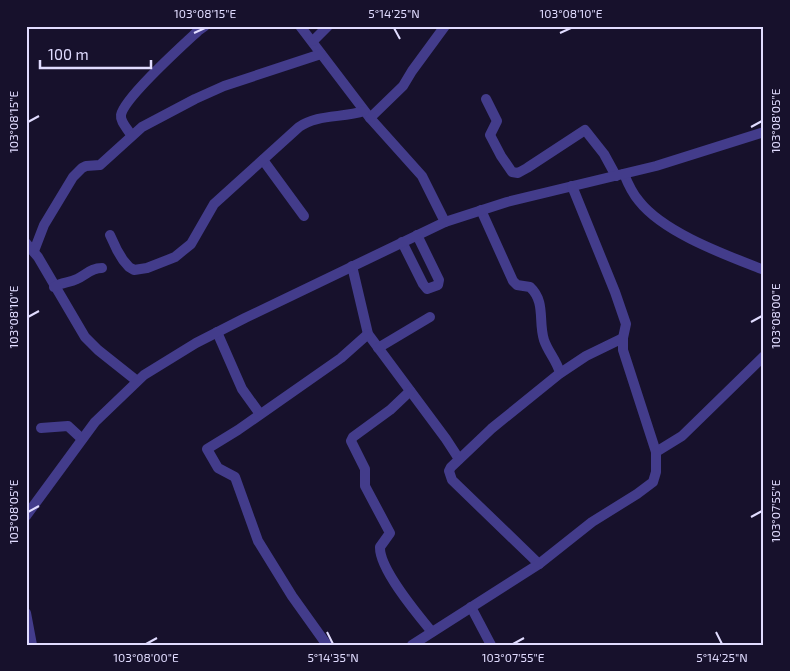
<svg xmlns="http://www.w3.org/2000/svg" width="790" height="671" viewBox="0 0 790 671" font-family="'Exo 2',sans-serif">
<style>
.lines{fill:none;stroke-linecap:round;stroke-linejoin:round}
.minor{stroke:#433c8b;stroke-width:10}
.ticks{fill:none;stroke:#e1dcff;stroke-width:2}
.neatline{fill:none;stroke:#e1dcff;stroke-width:2}
.ticks-label{font-size:12px;text-anchor:middle;fill:#e1dcff}
</style>
<rect width="100%" height="100%" fill="#17112c"/>
<g class="lines">
<g class="minor">
<path d="M300 26 370 118 422 176 445 222"/>
<path d="M313 41 328 26"/>
<path d="M486 99 497 121 490 135 501 156 512 172 518 173 527 168 585 130 604 154 616 176"/>
<path d="M370 118 403 86 412 71 445 26"/>
<path d="M131 135C128 129 120 122 121 115 124 98 183 45 198 31L205 26"/>
<path d="M263 160 304 216"/>
<path d="M624 174C628 184 632 193 639 201 664 233 726 255 764 270"/>
<path d="M481 210 513 281 517 285 530 287C546 302 538 321 544 340 548 352 557 361 560 373"/>
<path d="M110 235 117 250 123 260 129 267 134 270 147 268 175 257 191 244 214 204 299 127C317 114 343 118 364 111"/>
<path d="M402 242 423 284 427 289 438 285 439 280 417 235"/>
<path d="M26 243 38 257 85 337 98 350 137 381"/>
<path d="M34 251 44 225 73 177 82 168 86 166 100 165 142 127 195 99 224 86 321 54"/>
<path d="M352 266 368 334 446 439 459 459"/>
<path d="M54 287C62 282 69 283 77 279 86 275 91 268 102 268"/>
<path d="M217 332 242 389 260 414"/>
<path d="M378 348 430 317"/>
<path d="M410 391 390 410 353 437 351 441 365 469V486L390 533 380 547C379 569 418 615 432 632"/>
<path d="M41 428 68 426 82 439"/>
<path d="M656 452 682 436 764 356"/>
<path d="M26 516 95 422 144 375 196 343 245 318 445 222 507 202 656 166 764 132"/>
<path d="M539 564 452 480 449 471 451 467 491 429 559 374 586 356 623 338"/>
<path d="M471 607 491 645"/>
<path d="M26 613 32 645"/>
<path d="M327 645 292 596 258 541 235 477 218 468 207 449 238 430 341 358 368 334"/>
<path d="M412 645 539 564 592 522 637 494 653 482 656 472V452L623 350V338L626 324 615 292 572 186"/>
</g>
</g>
<path class="ticks" d="M394 28 400 39M194 33 205 28M560 33 571 28M28 122 39 116M751 127 762 121M28 317 39 311M751 322 762 316M28 512 39 506M751 517 762 511M327 632 333 644M716 632 722 644M146 644 157 638M513 644 524 638"/>
<rect width="790" height="671" fill="none" stroke="#17112c" stroke-width="55"/>
<path d="M40 60v8h111v-8" fill="none" stroke="#e1dcff" stroke-width="2.5"/>
<text x="48" y="60" font-size="15" fill="#e1dcff" stroke="#17112c" stroke-width="4" paint-order="stroke">100 m</text>
<rect x="28" y="28" width="734" height="616" class="neatline"/>
<g class="ticks-label">
<text x="205" y="18">103°08'15"E</text>
<text x="394" y="18">5°14'25"N</text>
<text x="571" y="18">103°08'10"E</text>
<text transform="translate(776 121) rotate(-90)" y="4">103°08'05"E</text>
<text transform="translate(14 122) rotate(-90)" y="4">103°08'15"E</text>
<text transform="translate(776 316) rotate(-90)" y="4">103°08'00"E</text>
<text transform="translate(14 317) rotate(-90)" y="4">103°08'10"E</text>
<text transform="translate(776 511) rotate(-90)" y="4">103°07'55"E</text>
<text transform="translate(14 512) rotate(-90)" y="4">103°08'05"E</text>
<text x="146" y="662">103°08'00"E</text>
<text x="333" y="662">5°14'35"N</text>
<text x="513" y="662">103°07'55"E</text>
<text x="722" y="662">5°14'25"N</text>
</g>
</svg>
